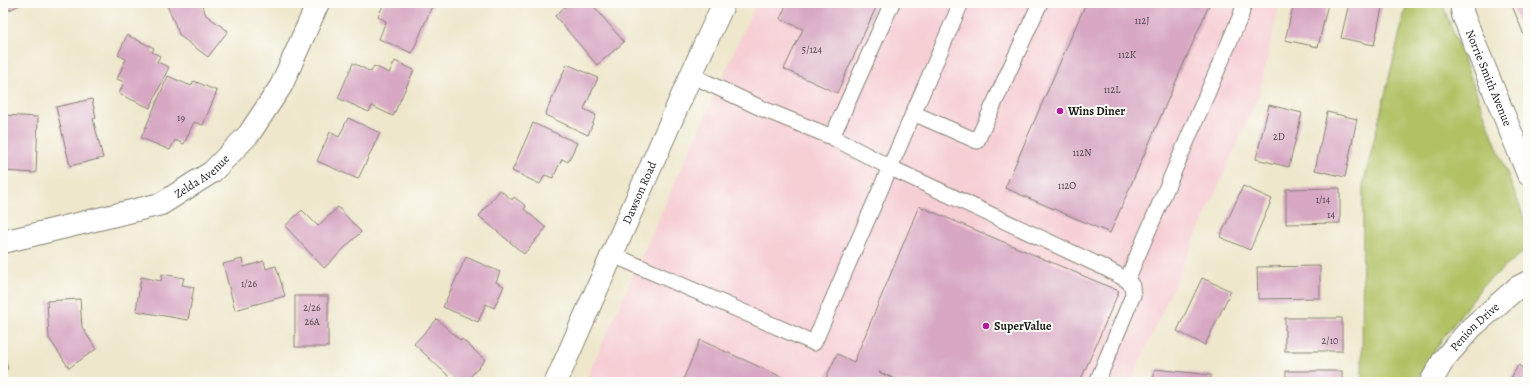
<svg xmlns="http://www.w3.org/2000/svg" width="1531" height="385" viewBox="0 0 1531 385" font-family="Alegreya,serif">
<style>
.built{fill:#f6cfd5}
.green{fill:#b1c164;stroke:#666e40}
.building{fill:#d7a7c3}
.lines{fill:none;stroke-linecap:round;stroke-linejoin:round}
.service-casing{stroke:#858274;stroke-width:17}
.minor-casing{stroke:#858274;stroke-width:24}
.secondary-casing{stroke:#858274;stroke-width:24}
.service{stroke:#fff;stroke-width:15}
.minor{stroke:#fff;stroke-width:22}
.secondary{stroke:#fff;stroke-width:22}
.poi-dot{fill:#b5179e;stroke:#fdfcf7;stroke-width:1.5}
.labels{text-anchor:middle;dominant-baseline:central;stroke-width:4;stroke-linejoin:round;paint-order:stroke}
.number-label{font-size:10px;fill:#4b3f46}
.street-label{font-size:12px;fill:#1c1c1c;stroke:#fdfcf7}
.poi-label{font-size:12px;font-weight:bold;fill:#1c1c1c;stroke:#fdfcf7;text-anchor:start}
</style>
<rect width="100%" height="100%" fill="#fdfcf7"/>
<filter id="ink" filterUnits="userSpaceOnUse"><feTurbulence type="fractalNoise" baseFrequency=".025" numOctaves="2"/><feDisplacementMap in="SourceGraphic" scale="8" xChannelSelector="R" yChannelSelector="G"/><feConvolveMatrix kernelMatrix="1 2 1 2 8 2 1 2 1" color-interpolation-filters="sRGB"/></filter>
<filter id="wash" filterUnits="userSpaceOnUse"><feTurbulence type="fractalNoise" baseFrequency=".012" numOctaves="4" result="noise"/><feDisplacementMap in="SourceGraphic" scale="16" xChannelSelector="R" yChannelSelector="G"/><feGaussianBlur stdDeviation="0.9" result="paint"/><feColorMatrix in="noise" values="0 0 0 0 0 0 0 0 0 0 0 0 0 0 0 0 0 1.4 0 .05"/><feComposite in="paint" operator="in"/></filter>
<g filter="url(#wash)">
<rect width="100%" height="100%" fill="#eee7cc"/>
<path class="built" d="M756 3H1280L1259 95 1131 382H585Z"/>
<path class="green" d="M1407 3H1442L1528 228V248L1484 284 1443 338 1415 382H1362L1363 186Z"/>
<g id="blocks">
<g class="building">
<path d="M3 3H24L3 13Z"/>
<path d="M166 3H201L206 15 228 31 208 57 180 36Z"/>
<path d="M384 3 433 4 412 53 379 39 386 21 378 17Z"/>
<path d="M569 3H591L624 42 597 65 555 16Z"/>
<path d="M787 3H878L837 93 784 69 803 29 780 19Z"/>
<path d="M1086 3H1210L1110 233 1005 188Z"/>
<path d="M1294 3H1328L1318 47 1285 40Z"/>
<path d="M1349 3H1383L1374 45 1341 38Z"/>
<path d="M1511 3H1528V45Z"/>
<path d="M127 35 154 48 152 52 160 56 157 62 169 67 150 108 119 94 124 82 117 79 126 59 118 55Z"/>
<path d="M395 61 414 70 393 116 372 106 369 112 338 98 353 63 371 72 374 66 389 73Z"/>
<path d="M567 64 598 78 584 109 596 115 588 135 545 115Z"/>
<path d="M168 76 191 86 194 81 217 91 203 125 194 122 184 144 175 140 170 150 141 138Z"/>
<path d="M92 99 96 118 93 119 103 158 70 166 56 107Z"/>
<path d="M1269 105 1302 113 1289 167 1256 159Z"/>
<path d="M1327 112 1357 119 1345 177 1315 170Z"/>
<path d="M3 115 38 117 36 173 3 171Z"/>
<path d="M348 118 380 133 358 179 317 161 330 132 339 137Z"/>
<path d="M533 123 577 143 568 162 562 159 553 178 545 175 540 184 512 171Z"/>
<path d="M1243 186 1272 199 1250 250 1220 237Z"/>
<path d="M1340 188V223L1286 224V189Z"/>
<path d="M500 190 512 200 514 197 526 206 524 209 546 228 524 254 479 216Z"/>
<path d="M919 206 1119 291 1080 382H902L879 372 900 382H824L837 354 854 362Z"/>
<path d="M338 207 361 232 324 268 285 226 302 210 318 226Z"/>
<path d="M466 257 500 272 496 282 504 286 494 308 486 304 478 322 443 307Z"/>
<path d="M242 259 244 267 264 261 266 269 276 266 285 296 235 310 223 264Z"/>
<path d="M1320 266V298L1258 299 1257 267Z"/>
<path d="M162 274 184 278 182 285 194 287 188 320 136 311 141 277 161 281Z"/>
<path d="M1202 278 1231 291 1205 345 1177 331Z"/>
<rect x="295" y="296" width="33" height="51"/>
<path d="M80 299 82 327 96 349 69 368 49 338 47 301Z"/>
<rect x="1285" y="318" width="57" height="33"/>
<path d="M437 319 461 341 462 339 485 360 466 382H455L414 344Z"/>
<path d="M700 340 793 382H682Z"/>
<path d="M3 348 8 369 3 370Z"/>
<path d="M1518 365 1528 371V382H1509Z"/>
<path d="M1155 369 1211 375 1210 382H1153Z"/>
<rect x="1286" y="371" width="56" height="11"/>
</g>
</g>
</g>
<g filter="url(#ink)">
<use href="#blocks" fill-opacity="0" stroke="#858274" stroke-width="1"/>
<g class="lines">
<g class="service-casing">
<g id="service">
<path d="M691 75 763 109 832 137 889 167 1107 269 1127 280 1132 286 1133 295 1097 382"/>
<path d="M913 113 977 141 1040 3"/>
<path d="M832 137 892 3"/>
<path d="M613 255 814 343 961 3"/>
<path d="M1127 280 1241 15 1244 3"/>
</g>
</g>
<g class="minor-casing">
<g id="minor">
<path id="s1" d="M1461 3 1463 15 1528 174"/>
<path id="s2" d="M3 242 161 204 212 172 249 134 281 86 318 3"/>
<path id="s3" d="M1431 382 1444 359 1471 328 1518 287 1528 282"/>
</g>
</g>
<g class="secondary-casing">
<g id="secondary">
<path id="s4" d="M556 382 704 46 724 3"/>
</g>
</g>
<use href="#service" class="service"/>
<use href="#minor" class="minor"/>
<use href="#secondary" class="secondary"/>
</g>
</g>
<g class="poi-dot">
<circle cx="1060" cy="111" r="4"/>
<circle cx="986" cy="326" r="4"/>
</g>
<g class="labels">
<g class="number-label">
<text x="1142" y="20">112J</text>
<text x="812" y="49">5/124</text>
<text x="1127" y="54">112K</text>
<text x="1112" y="89">112L</text>
<text x="181" y="117">19</text>
<text x="1279" y="136">2D</text>
<text x="1082" y="152">112N</text>
<text x="1067" y="185">112O</text>
<text x="1323" y="199">1/14</text>
<text x="1331" y="214">14</text>
<text x="249" y="283">1/26</text>
<text x="312" y="307">2/26</text>
<text x="312" y="321">26A</text>
<text x="1330" y="340">2/10</text>
</g>
<g class="street-label">
<text stroke="none"><textPath href="#s1" startOffset="80">Norrie Smith Avenue</textPath></text>
<text stroke="none"><textPath href="#s2" startOffset="212">Zelda Avenue</textPath></text>
<text stroke="none"><textPath href="#s4" startOffset="207">Dawson Road</textPath></text>
<text stroke="none"><textPath href="#s3" startOffset="71">Penion Drive</textPath></text>
</g>
<g class="poi-label">
<text x="1068" y="111">Wins Diner</text>
<text x="994" y="326">SuperValue</text>
</g>
</g>
<rect width="1531" height="385" fill="none" stroke="#fdfcf7" stroke-width="16"/>
</svg>
